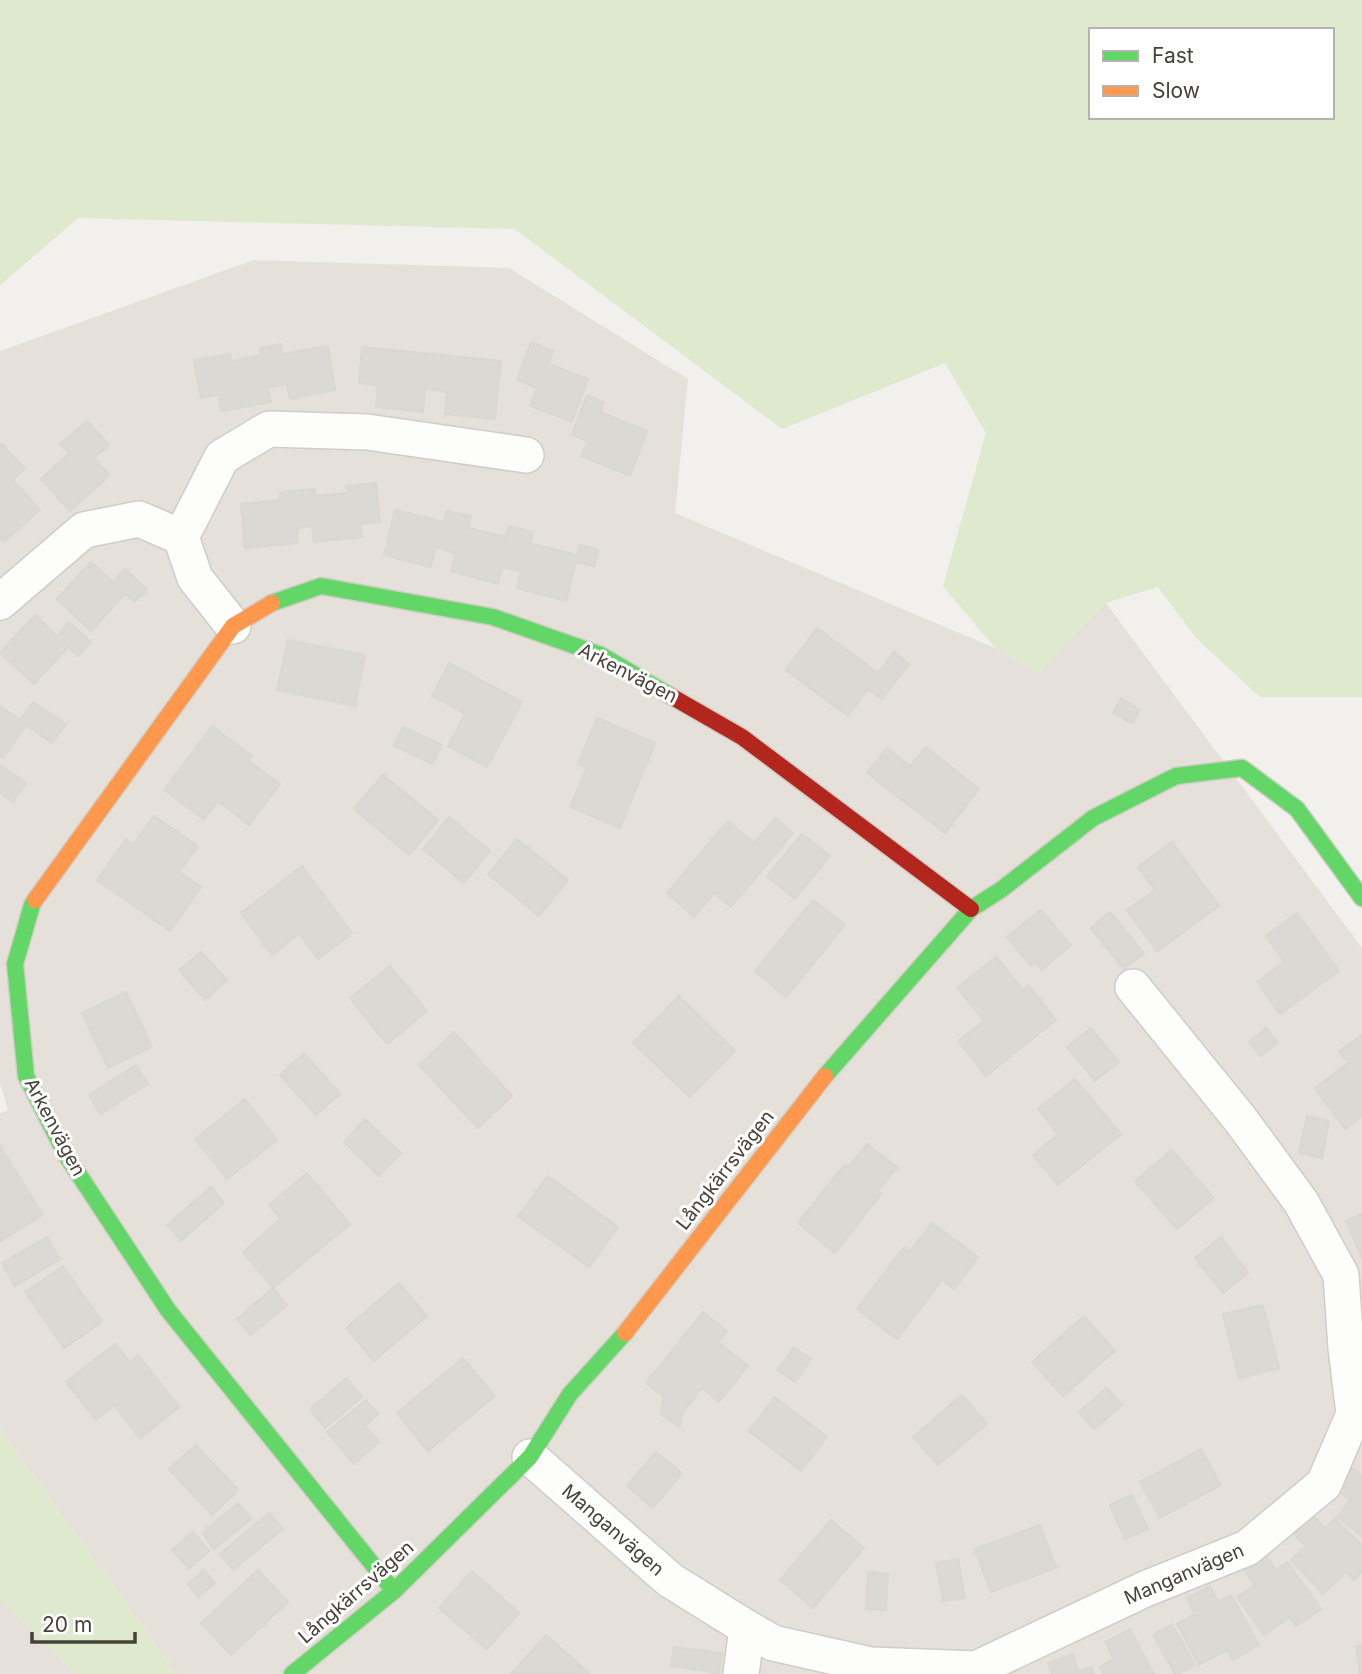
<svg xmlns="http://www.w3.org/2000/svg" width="1362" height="1674" viewBox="0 0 1362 1674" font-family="Inter,sans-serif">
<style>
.residential{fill:#e5e1da}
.green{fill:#dee9ce;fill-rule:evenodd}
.building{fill:#dbd9d4;stroke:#d9d7d2;stroke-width:2}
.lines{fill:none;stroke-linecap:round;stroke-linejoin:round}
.street-casing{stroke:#cfcdca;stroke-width:38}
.fast-casing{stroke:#d0cdc3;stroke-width:19}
.slow-casing{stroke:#d0cdc3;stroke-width:19}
.jam-casing{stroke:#d0cdc3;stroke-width:19}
.street{stroke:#fdfdfc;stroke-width:35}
.fast{stroke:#63d668;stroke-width:16}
.slow{stroke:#ff974d;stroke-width:16}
.jam{stroke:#b3261e;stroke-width:16}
.labels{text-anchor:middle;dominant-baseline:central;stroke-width:6;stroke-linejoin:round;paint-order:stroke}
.street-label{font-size:19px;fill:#474138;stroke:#fff}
</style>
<rect width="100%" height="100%" fill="#f1f0ec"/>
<g class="residential">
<path d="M254 260 509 268 688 379 675 513 995 648 1037 673 1106 603 1362 948V1674H177L0 1429V1113L8 1110 0 1083V351Z"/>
<path d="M0 1600 76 1674H0Z"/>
</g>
<g class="green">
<path d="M0 0H1362V697H1260L1197 639 1158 587 1106 603 1037 673 995 648 943 586 986 433 945 363 782 429 515 229 78 218 0 285ZM1091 30H1332V117H1091Z"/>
<path d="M0 1429 177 1674H76L0 1600Z"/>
</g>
<g class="building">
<path d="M531 342 553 351 549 364 588 379 572 422 530 406 537 388 517 380Z"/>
<path d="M281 344 282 354 328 346 335 390 290 399 287 384 268 387 271 402 221 411 218 395 201 398 194 360 230 354 231 361 261 355 260 348Z"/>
<path d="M362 347 501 361 495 419 445 414 447 392 425 389 423 412 376 407 378 385 359 383Z"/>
<path d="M587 395 604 402 600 412 647 431 630 476 581 456 588 441 572 435Z"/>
<path d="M87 421 109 445 94 458 110 475 70 511 41 479 69 453 60 444Z"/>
<path d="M2 444 25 469 13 480 40 510 4 542 0 538V445Z"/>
<path d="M376 483 380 522 360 524 362 537 314 542 312 526 297 528 298 543 245 548 241 504 280 500V492L315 489V496L347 493 346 486Z"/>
<path d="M395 510 444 522 447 511 471 516 468 528 506 537 509 526 533 532 530 543 577 555 580 545 598 550 594 566 576 562 566 601 517 588 521 571 502 567 498 584 451 571 455 553 436 547 431 567 384 555Z"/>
<path d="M91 562 113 582 125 569 147 589 135 602 125 594 91 631 57 599Z"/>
<path d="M35 615 57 636 69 622 91 642 78 656 68 647 34 684 0 653Z"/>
<path d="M817 628 878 673 894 652 909 664 882 699 868 689 848 716 786 670Z"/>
<path d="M288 640 365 655 355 706 277 690Z"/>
<path d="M449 663 522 702 487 767 448 746 465 714 432 696Z"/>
<path d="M1121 698 1140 710 1132 723 1113 713Z"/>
<path d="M33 702 66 724 52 743 26 725 3 758 0 756V706L20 720Z"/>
<path d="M597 718 655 743 620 828 570 807 587 768 578 764Z"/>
<path d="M212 726 252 756 248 760 280 784 249 825 218 801 204 819 164 790Z"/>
<path d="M403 727 442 745 433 764 394 746Z"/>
<path d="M926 747 979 789 945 833 867 773 887 748 910 766Z"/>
<path d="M0 765 26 783 13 802 0 793Z"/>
<path d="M383 775 438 820 409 855 354 809Z"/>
<path d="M154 816 198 846 179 872 201 887 170 931 97 880 126 839 134 844Z"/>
<path d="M449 817 490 851 464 883 423 849Z"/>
<path d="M776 818 793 833 731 907 714 893 694 917 667 893 728 821 754 843Z"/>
<path d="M802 834 830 856 795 899 767 876Z"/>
<path d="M517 839 568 880 539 916 488 874Z"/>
<path d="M1172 842 1219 906 1157 951 1127 910 1155 890 1138 867Z"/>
<path d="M302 866 352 933 318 959 299 934 272 955 241 913Z"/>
<path d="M813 900 845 925 786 997 755 971Z"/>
<path d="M1041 910 1071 945 1042 970 1035 962 1031 966 1007 937Z"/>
<path d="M1110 912 1144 953 1124 969 1091 928Z"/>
<path d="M1297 913 1339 971 1280 1014 1257 982 1284 962 1266 936Z"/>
<path d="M201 952 227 980 205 1000 179 970Z"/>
<path d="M996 957 1023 990 1029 986 1056 1020 986 1076 958 1041 984 1021 957 988Z"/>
<path d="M390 966 427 1011 387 1044 350 998Z"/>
<path d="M126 992 152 1047 108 1068 82 1013Z"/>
<path d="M679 996 735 1051 690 1097 633 1043Z"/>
<path d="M1091 1028 1119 1062 1095 1081 1067 1047Z"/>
<path d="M1266 1028 1278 1042 1261 1056 1249 1042Z"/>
<path d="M454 1032 512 1096 478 1128 419 1065Z"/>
<path d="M1362 1035V1116L1345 1129 1315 1088 1348 1063 1339 1051Z"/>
<path d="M304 1053 340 1094 316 1115 280 1075Z"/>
<path d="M136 1065 148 1084 100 1114 89 1095Z"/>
<path d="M1075 1079 1121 1134 1058 1185 1033 1155 1058 1134 1038 1109Z"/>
<path d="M245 1099 277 1140 227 1179 195 1139Z"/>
<path d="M1307 1116 1329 1121 1322 1158 1299 1153Z"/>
<path d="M365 1119 401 1153 379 1176 344 1142Z"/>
<path d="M867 1144 897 1167 878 1191 881 1194 835 1253 798 1223 844 1165 848 1167Z"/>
<path d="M0 1146 43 1215 0 1241Z"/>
<path d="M1172 1150 1214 1198 1177 1229 1135 1181Z"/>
<path d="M307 1173 350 1224 273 1288 243 1252 281 1219 269 1205Z"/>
<path d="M548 1176 618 1227 589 1267 518 1216Z"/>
<path d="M211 1187 224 1203 181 1241 167 1225Z"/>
<path d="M1362 1214V1258L1346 1221Z"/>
<path d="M932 1223 978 1257 954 1289 942 1280 897 1339 857 1309 904 1247 910 1251Z"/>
<path d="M47 1237 60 1259 15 1286 2 1263Z"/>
<path d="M1221 1237 1248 1273 1223 1293 1195 1258Z"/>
<path d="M63 1266 102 1322 64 1348 25 1292Z"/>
<path d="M399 1283 427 1316 374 1361 346 1328Z"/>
<path d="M273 1288 287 1305 251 1335 237 1319Z"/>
<path d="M1263 1305 1279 1368 1239 1378 1223 1314Z"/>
<path d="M703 1312 727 1331 718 1342 748 1366 719 1402 702 1388 683 1412 679 1427 661 1414 663 1396 646 1383Z"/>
<path d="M1084 1316 1115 1351 1063 1396 1032 1362Z"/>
<path d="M115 1344 130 1362 138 1355 179 1407 140 1438 114 1405 96 1420 66 1382Z"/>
<path d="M794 1347 811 1359 795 1382 778 1370Z"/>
<path d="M463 1358 495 1396 428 1451 397 1413Z"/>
<path d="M347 1378 362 1397 325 1428 310 1409Z"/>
<path d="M1107 1388 1122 1405 1094 1429 1079 1412Z"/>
<path d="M962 1395 987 1424 938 1465 913 1437Z"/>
<path d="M775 1397 827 1437 801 1471 749 1431Z"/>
<path d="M366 1400 378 1414 365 1426 379 1442 354 1464 327 1432Z"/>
<path d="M196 1445 238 1490 212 1515 169 1469Z"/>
<path d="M1201 1449 1221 1485 1160 1518 1140 1482Z"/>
<path d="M656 1452 682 1473 653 1508 627 1486Z"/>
<path d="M1352 1468 1362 1476V1536L1337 1517 1350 1500 1336 1489Z"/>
<path d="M1132 1495 1148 1529 1125 1539 1110 1505Z"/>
<path d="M238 1503 251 1519 214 1549 202 1533Z"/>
<path d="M269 1513 283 1529 233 1570 220 1554Z"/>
<path d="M1312 1515 1325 1528 1335 1518 1362 1546V1572L1354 1580 1346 1572 1323 1594 1291 1560 1306 1546 1293 1533Z"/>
<path d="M831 1520 864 1548 813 1608 780 1580Z"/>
<path d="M1040 1525 1056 1568 991 1592 975 1549Z"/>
<path d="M193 1532 209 1551 189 1569 172 1550Z"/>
<path d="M1265 1555 1276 1570 1287 1562 1321 1609 1296 1626 1290 1617 1264 1635 1237 1597 1255 1585 1244 1570Z"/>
<path d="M958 1559 965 1598 943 1601 936 1563Z"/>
<path d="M204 1570 215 1583 198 1597 188 1584Z"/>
<path d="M258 1570 288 1602 231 1655 201 1623Z"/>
<path d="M472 1571 519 1613 487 1649 439 1608Z"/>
<path d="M868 1572 888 1574 886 1610 866 1609Z"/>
<path d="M1210 1586 1218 1602 1231 1595 1259 1645 1233 1660 1227 1650 1199 1665 1177 1624 1195 1614 1187 1598Z"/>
<path d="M1172 1624 1195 1665 1179 1674H1175L1153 1635Z"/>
<path d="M1130 1629 1154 1674H1103L1100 1667 1114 1659 1105 1642Z"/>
<path d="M546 1635 590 1674 512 1673Z"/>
<path d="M1362 1645V1674H1360L1356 1647Z"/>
<path d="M674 1647 722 1653 719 1673 671 1666Z"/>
<path d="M1073 1654 1078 1671 1092 1667 1094 1674H1052L1048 1663Z"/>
</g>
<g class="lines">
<g class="street-casing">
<g id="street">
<path d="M181 537 222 457 269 429 367 432 526 455"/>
<path d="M0 602 84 530 139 519 181 537 195 578 233 626"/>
<path d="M530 1457 670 1580 747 1628 773 1643 871 1665 976 1669 1145 1589 1247 1548 1324 1484 1354 1414 1346 1348 1341 1275 1301 1202 1240 1119 1133 987"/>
<path d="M741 1674 747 1628"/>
</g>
</g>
<g class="fast-casing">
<g id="fast">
<path d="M272 603 321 586 493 617 601 655 669 695"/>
<path d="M35 900 32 905 15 964 26 1076 66 1155 168 1310 394 1591"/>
<path d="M825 1076 971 909 1002 889 1093 818 1176 776 1242 768 1297 809 1362 898"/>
<path d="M292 1674 394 1591 530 1457 570 1394 625 1333"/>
</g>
</g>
<g class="slow-casing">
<g id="slow">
<path d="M35 900 233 626 272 603"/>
<path d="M625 1333 825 1076"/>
</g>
</g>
<g class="jam-casing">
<path id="jam" d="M669 695 742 737 971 909"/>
</g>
<use href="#street" class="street"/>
<use href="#fast" class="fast"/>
<use href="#slow" class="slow"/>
<use href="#jam" class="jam"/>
</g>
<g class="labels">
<g class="street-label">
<text transform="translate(628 673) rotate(27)">Arkenvägen</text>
<text transform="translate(55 1127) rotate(62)">Arkenvägen</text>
<text transform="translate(725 1170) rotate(-52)">Långkärrsvägen</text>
<text transform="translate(613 1530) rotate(41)">Manganvägen</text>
<text transform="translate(1184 1574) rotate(-23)">Manganvägen</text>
<text transform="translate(356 1592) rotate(-41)">Långkärrsvägen</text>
</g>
</g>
<rect x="1089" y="28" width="245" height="91" fill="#ffffff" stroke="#b5b3af" stroke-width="2"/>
<rect x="1103" y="51" width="35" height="10" fill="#63d668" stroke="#b5b3af" stroke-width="2"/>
<text x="1152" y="63" font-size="21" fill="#474138">Fast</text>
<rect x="1103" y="86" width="35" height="10" fill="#ff974d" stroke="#b5b3af" stroke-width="2"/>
<text x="1152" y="98" font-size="21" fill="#474138">Slow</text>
<path d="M32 1632v10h103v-10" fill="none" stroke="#474138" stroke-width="3.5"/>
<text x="42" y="1632" font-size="21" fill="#474138" stroke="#ffffff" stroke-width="5" paint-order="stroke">20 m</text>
</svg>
